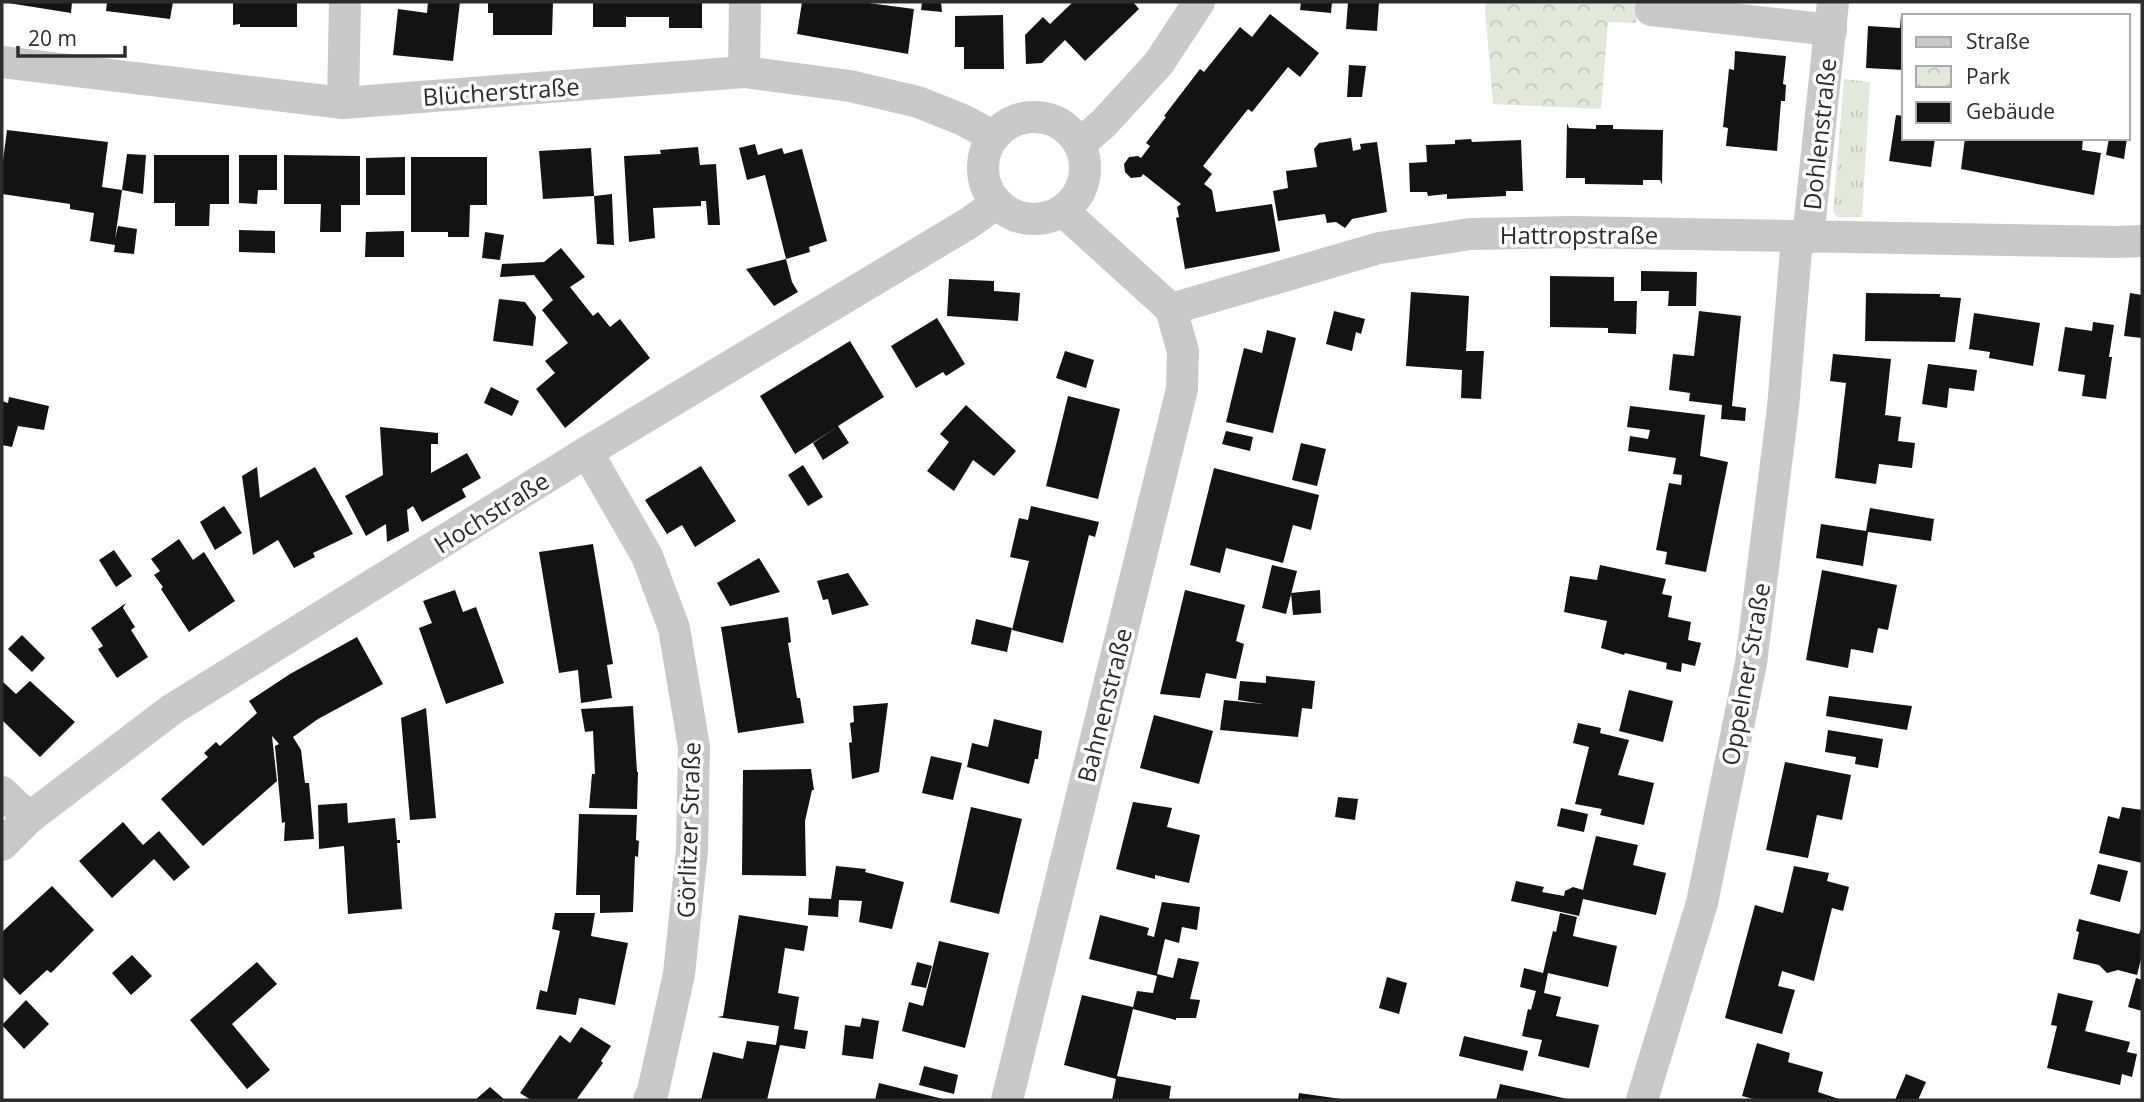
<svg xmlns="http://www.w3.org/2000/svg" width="2144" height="1102" viewBox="0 0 2144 1102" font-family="'Open Sans',sans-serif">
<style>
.grass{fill:url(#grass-tufts)}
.park{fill:url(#park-crowns)}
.building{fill:#131313}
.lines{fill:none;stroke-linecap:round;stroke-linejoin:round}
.minor{stroke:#c9c9c9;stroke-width:32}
.labels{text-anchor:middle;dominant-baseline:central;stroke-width:7;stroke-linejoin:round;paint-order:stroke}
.street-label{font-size:24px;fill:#2c2c2c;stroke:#fff}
</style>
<defs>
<pattern id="grass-tufts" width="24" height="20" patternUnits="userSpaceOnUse" patternTransform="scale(1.75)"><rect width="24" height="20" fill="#e2e9da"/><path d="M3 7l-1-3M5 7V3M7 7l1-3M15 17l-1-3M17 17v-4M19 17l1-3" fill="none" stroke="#c2c8bb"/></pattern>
<pattern id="park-crowns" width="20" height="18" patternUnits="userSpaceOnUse" patternTransform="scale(1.75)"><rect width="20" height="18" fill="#e2e9da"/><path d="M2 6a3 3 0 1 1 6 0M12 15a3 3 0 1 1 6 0" fill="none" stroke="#c2c8bb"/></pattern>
</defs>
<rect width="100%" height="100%" fill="#fff"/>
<path class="grass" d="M1844 79 1870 82 1862 217H1837L1833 211Z"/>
<path class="park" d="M1486 2H1639L1636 23 1608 22 1601 109 1493 104 1485 9Z"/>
<g class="building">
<path d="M2 2H72L71 13Z"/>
<path d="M107 2H173L170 19 106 11Z"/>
<path d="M233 2H297V27H240V24L233 25Z"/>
<path d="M428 2H460L453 61 393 55 398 9 427 13Z"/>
<path d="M488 2H553L552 35H493V13H488Z"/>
<path d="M593 2H702V28H669V17H626V27H593Z"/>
<path d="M802 2H861L914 9 908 54 797 34Z"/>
<path d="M922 2H941L942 12 921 10Z"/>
<path d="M1073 2H1133L1139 9 1085 61 1065 40 1042 63 1026 64 1025 35 1043 17 1050 24Z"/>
<path d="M1301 2H1332L1331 13 1300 10Z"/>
<path d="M1348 2H1379L1377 31 1346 29Z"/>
<path d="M1270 14 1319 53 1300 77 1288 67 1252 112 1248 109 1203 166 1212 174 1204 184 1212 190 1216 212 1272 204 1280 251 1185 269 1176 218 1179 217 1177 207 1181 204 1143 174 1141 177 1131 178 1125 172 1124 164 1129 157 1138 156 1141 158 1150 146 1146 143 1166 117 1164 116 1200 69 1204 72 1240 27 1252 37Z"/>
<path d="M1003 15 1004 69H964V47H955V16Z"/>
<path d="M1901 15H1904V70L1866 68 1868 26 1900 28Z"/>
<path d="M1735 51 1786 56 1783 84 1786 85 1785 101H1781L1777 151 1726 146 1728 128 1723 127 1729 69 1734 70Z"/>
<path d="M1349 65 1366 66 1362 97H1347Z"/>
<path d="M1896 115 1904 116V138H1935L1931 167 1889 161Z"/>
<path d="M1567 123 1569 128 1596 129V125H1613V129L1663 130 1662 185 1660 180H1643V185L1585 184V178H1566Z"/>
<path d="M7 130 108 142 102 187 122 190 115 239 118 226 137 229 134 254 114 252 115 245 90 241 94 213 70 209V204L2 194V168Z"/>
<path d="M1351 138 1353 151 1361 149 1360 144 1377 142 1387 212 1352 219 1345 228 1336 222 1327 223 1325 214 1278 221 1273 191 1288 188 1286 171 1317 167 1314 149 1319 143Z"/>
<path d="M1965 138H2017L2031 141 2032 138H2083L2082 150 2101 153 2094 195 1961 169Z"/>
<path d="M2109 138H2127L2124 159 2106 155Z"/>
<path d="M1471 139 1472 142 1521 140 1523 191H1506V196L1447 199V194L1428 196 1427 192H1410L1409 163 1427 162 1426 145 1455 144V140Z"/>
<path d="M755 144 758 155 782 148 784 154 802 149 827 241 809 247 810 252 786 259 765 175 747 180 739 148Z"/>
<path d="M698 147 700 165 716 164 720 225H708L706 201H701V206L653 208 655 238 629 242 624 156 661 154 660 150Z"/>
<path d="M591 148 594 196 612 194 614 245 597 244 594 196 543 199 539 151Z"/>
<path d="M127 154 146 155 143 194 122 190Z"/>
<path d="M154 155H229V204H210L209 226H175V203H154Z"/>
<path d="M239 155H277V190H258L257 204 239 203Z"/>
<path d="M284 155 360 156V205H341V232H320L321 204H284Z"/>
<path d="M405 157V195H366V158Z"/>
<path d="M411 157H487V205H470L469 237H448V232H411Z"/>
<path d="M239 230 275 231V253L239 252Z"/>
<path d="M404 231V257H365L366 232Z"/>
<path d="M485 232 504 235 500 260 482 258Z"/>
<path d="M561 248 585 277 570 287 593 316 598 312 610 327 620 319 650 358 565 428 536 389 555 373 545 361 568 343 542 310 553 300 534 275 500 277 502 264 544 262Z"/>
<path d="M786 259 792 282 798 292 774 306 746 269Z"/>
<path d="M1641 271 1697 272 1696 306H1668L1669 291H1641Z"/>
<path d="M1550 276 1614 277V301H1637L1636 334 1608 333V328L1550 327Z"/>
<path d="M949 279 994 281V291L1020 293 1018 321 947 316Z"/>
<path d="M1411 292 1469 296 1466 351H1484L1481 399 1461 398 1462 370 1406 366Z"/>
<path d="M1866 293 1940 294V297L1961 298 1955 342 1865 341Z"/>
<path d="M2130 293 2142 295V338L2124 336Z"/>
<path d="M499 299 525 302 536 317 533 346 493 341Z"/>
<path d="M1334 311 1365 319 1361 334 1356 332 1352 351 1326 344Z"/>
<path d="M1699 311 1741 316 1732 406 1746 408 1745 421 1721 419 1722 405 1689 401 1690 393 1669 390 1673 354 1694 356Z"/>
<path d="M1974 313 2040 323 2033 366 1989 358 1990 352 1969 349Z"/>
<path d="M937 318 965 364 946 376 943 372 916 388 891 346Z"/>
<path d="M2093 322 2114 325 2109 357H2112L2106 399 2082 396 2085 375 2058 371 2065 327 2092 331Z"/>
<path d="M1267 330 1296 338 1273 433 1226 422 1244 348 1262 353Z"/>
<path d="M850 341 884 397 838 426 849 443 823 460 813 443 837 427 795 454 760 396Z"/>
<path d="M1065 351 1094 360 1086 388 1056 378Z"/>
<path d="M1833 354 1891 359 1885 415 1901 417 1898 441 1915 443 1912 468 1879 464 1876 484 1835 478 1846 383 1830 381Z"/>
<path d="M1928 364 1977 370 1974 391 1949 388 1947 408 1922 404Z"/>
<path d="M491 387 519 401 512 416 484 403Z"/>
<path d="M1068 396 1120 409 1098 499 1046 486Z"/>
<path d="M9 397 49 406 44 430 18 426 12 447 2 445V401L8 403Z"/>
<path d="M966 405 1016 451 994 476 973 460 954 491 927 471 949 442 940 434Z"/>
<path d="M1630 406 1705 415 1700 456 1728 462 1706 572 1665 564 1667 552 1656 550 1669 483 1681 485 1682 475 1673 474 1676 458 1628 451 1630 436 1648 439 1650 430 1627 427Z"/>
<path d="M380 427 438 433V444H431V473L467 453 481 478 462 489 466 497 422 522 413 506 407 510 409 531 387 542 386 524 366 536 345 496 383 475Z"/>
<path d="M1226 431 1253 437 1250 451 1222 444Z"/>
<path d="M1301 443 1326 449 1317 486 1292 480Z"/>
<path d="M803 465 823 497 808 506 788 475Z"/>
<path d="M701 466 736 521 695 547 682 525 667 534 645 500Z"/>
<path d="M257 467 260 498 315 467 353 534 313 553 315 557 294 568 278 540 253 555 242 476Z"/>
<path d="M1214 468 1319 495 1311 530 1293 525 1283 563 1226 548 1220 573 1190 565Z"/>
<path d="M224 506 242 533 215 550 200 522Z"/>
<path d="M1031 506 1099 522 1095 537 1089 535 1063 643 1012 630 1029 561 1010 557 1019 518 1028 520Z"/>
<path d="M1870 508 1934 519 1931 541 1868 532 1863 566 1816 558 1821 524 1866 531Z"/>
<path d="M179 539 193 560 204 552 235 601 189 632 161 589 163 587 154 575 160 571 151 559Z"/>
<path d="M593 544 613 664 607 665 612 698 581 703 578 670 559 673 539 552Z"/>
<path d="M114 550 132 576 116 587 99 560Z"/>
<path d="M759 558 780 592 730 606 717 583Z"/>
<path d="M1272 565 1297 571 1286 614 1262 608Z"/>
<path d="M1600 565 1666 579 1662 594 1672 596 1668 617 1691 622 1688 640 1701 643 1695 666 1682 663 1681 672 1666 669 1667 663 1625 653 1624 655 1601 648 1607 621 1564 612 1570 576 1597 580Z"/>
<path d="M1822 570 1897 585 1888 630 1878 628 1873 653 1851 649 1848 668 1806 660Z"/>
<path d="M848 573 869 605 832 615 828 599 823 600 817 581Z"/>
<path d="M455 590 463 612 476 607 504 683 446 704 419 628 432 623 423 601Z"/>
<path d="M1185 590 1245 605 1236 641 1244 644 1236 679 1206 673 1200 698 1160 694Z"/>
<path d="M1320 590 1321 613 1293 615 1291 593Z"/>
<path d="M126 603 123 608 135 627 131 630 148 657 117 678 98 649 103 646 91 628Z"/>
<path d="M788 617 791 642 788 643 797 698H800L804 723 738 733 721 627Z"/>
<path d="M976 619 1012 628 1007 652 971 644Z"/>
<path d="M22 635 45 658 32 672 8 649Z"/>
<path d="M357 637 383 684 318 719 293 737 301 750 305 783H309L314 839 284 841 285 822 282 823 275 746 279 744 272 736 277 781 203 846 161 799 208 757 204 753 216 742 220 746 257 713 249 701 290 674Z"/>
<path d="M1266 676 1315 681 1312 709 1302 708 1298 737 1220 730 1224 700 1263 704 1238 700 1240 681 1266 683Z"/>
<path d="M2 681 16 694 30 681 75 722 40 757 2 720Z"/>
<path d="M1629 690 1673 701 1663 742 1619 731Z"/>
<path d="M1829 696 1912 706 1907 730 1826 716Z"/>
<path d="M888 703 879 772 852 779 849 743 852 742 850 723 854 722 853 706Z"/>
<path d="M633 706 637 772H638L637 809 589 808 592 774H595L593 731 585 732 581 709Z"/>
<path d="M426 708 436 818 410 820 401 718Z"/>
<path d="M1154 715 1213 731 1199 784 1140 768Z"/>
<path d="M994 719 1042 731 1038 759H1035L1029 784 967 767 972 743 988 747Z"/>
<path d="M1578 723 1601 728 1600 733 1629 740 1618 775 1654 783 1644 825 1600 815 1602 809 1575 804 1589 747 1573 743Z"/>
<path d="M1828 730 1883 739 1878 768 1855 764 1856 757 1825 752Z"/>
<path d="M931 756 962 763 953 800 922 793Z"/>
<path d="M1785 762 1851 775 1842 820 1817 815 1808 858 1766 850Z"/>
<path d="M811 769 814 790H812L805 821 806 876 742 875 743 770Z"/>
<path d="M1338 797 1358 799 1355 820 1335 817Z"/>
<path d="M1133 802 1172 808 1167 827 1200 835 1189 883 1155 875V879L1116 869Z"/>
<path d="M347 803 348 823 395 818 397 840H400V843H397L402 909 348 914 344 846 319 849 318 805Z"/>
<path d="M971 807 1022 819 999 914 950 902Z"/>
<path d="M2122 807 2142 810V863L2099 853 2108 816 2119 819Z"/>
<path d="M1561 808 1588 814 1584 832 1557 826Z"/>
<path d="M579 814 637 815 636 840 639 841 638 857 635 856 633 912 600 913V895H576Z"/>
<path d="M123 822 143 845 159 831 190 867 174 881 154 859 112 898 79 861Z"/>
<path d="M1596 836 1638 845 1633 865 1666 873 1656 915 1583 899 1579 916 1511 901 1516 881 1544 887 1542 892 1564 896 1565 891 1573 887 1583 890Z"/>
<path d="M2098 864 2128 871 2120 902 2090 894Z"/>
<path d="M836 866 866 869 865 872 904 882 892 929 859 922 862 901 839 900 838 917 808 915 809 898 831 899Z"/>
<path d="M1794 866 1829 873 1827 881 1849 887 1843 911 1832 908 1814 981 1782 971 1778 986 1795 990 1782 1034 1725 1018 1755 905 1783 913Z"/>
<path d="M52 886 94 930 51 973 47 970 20 995 2 976V932Z"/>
<path d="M1162 902 1200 907 1197 930 1182 927 1179 943 1165 939 1157 974 1173 978 1178 958 1199 962 1190 999 1200 1000 1196 1018H1176V1020L1133 1009 1117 1076 1171 1086 1169 1100H1112L1116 1079 1064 1065 1082 995 1133 1007 1137 991 1153 993 1157 976 1089 959 1100 915 1149 928 1147 935 1154 937Z"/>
<path d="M555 913H595L591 936 628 943 615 1005 579 998 576 1015 536 1009 540 990 547 992 560 931 552 929Z"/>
<path d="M1560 913 1577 917 1573 936 1617 946 1608 987 1548 973 1544 993 1561 997 1556 1016 1599 1025 1589 1068 1538 1056 1542 1040 1522 1036 1528 1009 1531 1010 1536 991 1520 987 1524 968 1543 973 1553 931 1556 932Z"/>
<path d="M739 915 808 926 804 951 785 948 778 993 799 997 794 1029 808 1031 805 1049 780 1045 767 1100H701L713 1052 743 1059 747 1041 776 1045 779 1026 717 1017 723 1016Z"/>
<path d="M2079 919 2139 934 2142 926V955L2137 975 2118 970 2107 973 2099 965 2073 959 2079 932 2076 931Z"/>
<path d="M939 941 989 953 965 1048 902 1031 909 1002 923 1006Z"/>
<path d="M132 955 152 976 131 995 112 973Z"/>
<path d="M257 962 277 984 232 1024 270 1070 247 1089 190 1020Z"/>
<path d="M917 962 932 966 926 988 911 985Z"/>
<path d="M1387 977 1407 983 1399 1014 1379 1008Z"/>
<path d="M2136 978 2142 980V1011L2128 1007Z"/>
<path d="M2058 993 2093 1001 2085 1031 2130 1042 2127 1052 2137 1054 2132 1077 2122 1074 2120 1085 2047 1068 2057 1026 2051 1025Z"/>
<path d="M26 1000 49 1024 24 1049 2 1025Z"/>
<path d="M862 1018 879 1021 873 1059 842 1055 845 1025 860 1027Z"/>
<path d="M581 1027 611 1046 601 1061 603 1063 576 1100H531L520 1093 560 1035 570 1043Z"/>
<path d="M1464 1036 1528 1051 1523 1071 1459 1056Z"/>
<path d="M1757 1043 1790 1053 1788 1062 1823 1072 1818 1092 1842 1100H1757L1742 1096Z"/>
<path d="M924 1066 958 1075 954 1094 919 1085Z"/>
<path d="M1906 1074 1926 1082 1918 1100H1895Z"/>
<path d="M879 1083 943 1099V1100H875Z"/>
<path d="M1500 1084 1567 1099 1566 1100H1496Z"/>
<path d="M490 1087 505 1100H475Z"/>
<path d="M1299 1093 1341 1099V1100H1298Z"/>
</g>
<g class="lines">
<g class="minor">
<path d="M1651 10 1831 30"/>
<path d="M2 62 343 103 744 72 850 86 918 102 963 120 993 136"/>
<path d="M744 72 745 2"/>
<path d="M343 103 345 2"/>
<circle cx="1034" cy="168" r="51"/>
<path d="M1080 144 1104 123 1159 63 1199 2"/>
<path d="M1063 211 1171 309 1379 248 1470 234 1571 232 2117 242 2142 241"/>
<path d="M1808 238 1833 2"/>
<path d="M587 452 647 556 674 628 694 747 692 850 679 974 653 1091 649 1100"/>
<path d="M2 792 29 818"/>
<path d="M2 845 29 818 171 710 587 452 969 223 997 203"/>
<path d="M1007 1100 1182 389 1183 351 1171 309"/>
<path d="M1642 1100 1702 903 1751 663 1783 408 1797 237"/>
</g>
</g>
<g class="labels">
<g class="street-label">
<text transform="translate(501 91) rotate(-4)">Blücherstraße</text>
<text transform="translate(1819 134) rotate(-84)">Dohlenstraße</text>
<text x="1579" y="234">Hattropstraße</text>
<text transform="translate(491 512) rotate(-32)">Hochstraße</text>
<text transform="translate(1745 674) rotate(-80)">Oppelner Straße</text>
<text transform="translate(1104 705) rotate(-76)">Bahnenstraße</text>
<text transform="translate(688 830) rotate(-88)">Görlitzer Straße</text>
</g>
</g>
<rect width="2144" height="1102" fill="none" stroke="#2c2c2c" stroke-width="7"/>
<rect x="1902" y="14" width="228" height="126" fill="#ffffff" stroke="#ababab" stroke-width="2"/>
<rect x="1916" y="37" width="35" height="10" fill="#c9c9c9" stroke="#ababab" stroke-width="2"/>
<text x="1966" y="49" font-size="21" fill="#2c2c2c">Straße</text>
<rect x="1916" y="66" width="35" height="21" fill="url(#park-crowns)" stroke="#ababab" stroke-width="2"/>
<text x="1966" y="84" font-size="21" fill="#2c2c2c">Park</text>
<rect x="1916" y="102" width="35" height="21" fill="#131313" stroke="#ababab" stroke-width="2"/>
<text x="1966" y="119" font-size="21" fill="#2c2c2c">Gebäude</text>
<path d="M18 46v10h107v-10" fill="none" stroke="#2c2c2c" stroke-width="3.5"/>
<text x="28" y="46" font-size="21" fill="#2c2c2c" stroke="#ffffff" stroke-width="5" paint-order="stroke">20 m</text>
</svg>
